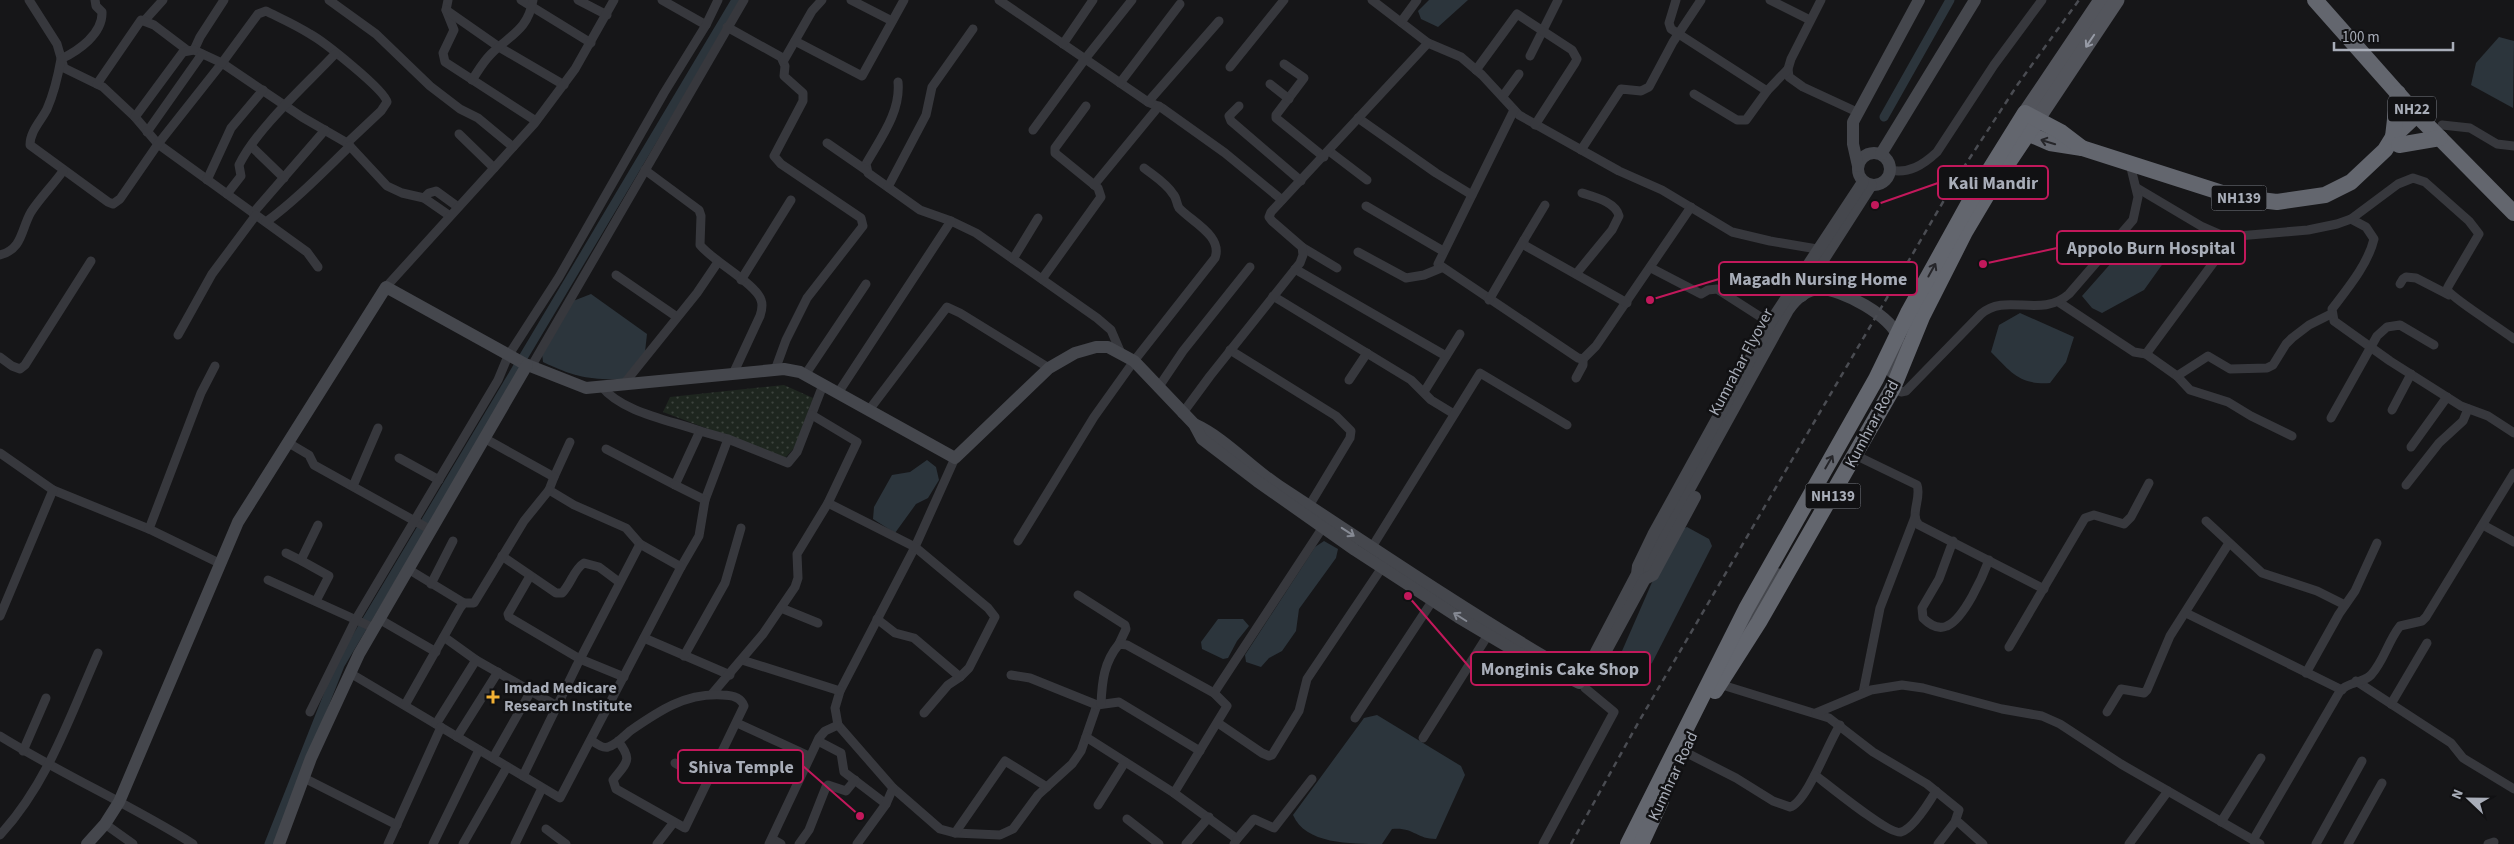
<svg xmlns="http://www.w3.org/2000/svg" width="2514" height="844" viewBox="0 0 2514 844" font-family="'Source Sans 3',sans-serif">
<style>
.grass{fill:url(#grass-dots)}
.water{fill:#2c353c}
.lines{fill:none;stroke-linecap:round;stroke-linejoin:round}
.canal{stroke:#2c353c;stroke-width:9}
.street{stroke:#37383d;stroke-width:9}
.secondary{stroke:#45474d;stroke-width:12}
.primary{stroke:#53555c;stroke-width:15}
.highway{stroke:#63666e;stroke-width:16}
.rail{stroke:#4a4c52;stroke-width:2.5;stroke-dasharray:6 5;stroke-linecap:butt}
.oneway{stroke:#979ba6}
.oneway2{stroke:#26262a}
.oneway3{stroke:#858993}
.poi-dot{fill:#f2b134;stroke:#111113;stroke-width:2}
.labels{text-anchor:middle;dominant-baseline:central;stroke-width:5;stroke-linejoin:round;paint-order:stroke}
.shield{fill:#111113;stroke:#7b7e86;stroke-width:1}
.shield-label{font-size:15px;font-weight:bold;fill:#a8adb8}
.street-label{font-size:16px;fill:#a8adb8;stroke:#111113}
.poi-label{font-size:16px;font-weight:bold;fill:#a8adb8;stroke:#111113;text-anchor:start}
.leader{fill:none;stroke:#c2185b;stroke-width:2}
.callout-dot{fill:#c2185b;stroke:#111113;stroke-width:2}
.callout{fill:#111113;stroke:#c2185b;stroke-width:2}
.callout-label{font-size:18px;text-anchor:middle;font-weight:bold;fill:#a8adb8}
</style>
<defs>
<pattern id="grass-dots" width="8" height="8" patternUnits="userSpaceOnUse" patternTransform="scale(1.25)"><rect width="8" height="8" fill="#1e261f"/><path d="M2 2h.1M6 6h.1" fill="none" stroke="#3c433d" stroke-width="1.8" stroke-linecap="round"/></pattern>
</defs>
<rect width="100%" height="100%" fill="#161618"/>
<path class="grass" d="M784 385 813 398 795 447 785 458 663 412 670 397Z"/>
<g class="water">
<path d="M1429 0H1468L1438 27 1421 19 1418 11Z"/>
<path d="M2499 37 2514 41 2513 108 2471 85 2476 63Z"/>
<path d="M2143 233 2147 235 2143 243 2164 262 2144 290 2102 313 2092 308 2082 296 2128 244Z"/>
<path d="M591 294 647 334 645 352 623 379C588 380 575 377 543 362L542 353 573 301Z"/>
<path d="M2020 313 2074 337 2066 362 2050 383C2019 385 2011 372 1991 352L1999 325Z"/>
<path d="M927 460 936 467 939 480 928 498 916 504 895 533 873 519 874 507 892 475 910 472Z"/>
<path d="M1687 527 1709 539 1712 546 1652 663 1642 670 1629 669 1620 660 1622 651 1674 532Z"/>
<path d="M1324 541 1338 549 1336 558 1299 609 1296 631 1282 651 1269 658 1261 667 1246 662 1245 655 1315 547Z"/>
<path d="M1218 619H1243L1249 626 1237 641 1228 658 1223 659 1202 649 1201 642Z"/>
<path d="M1377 715 1461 766 1465 775 1436 839C1416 839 1414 827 1392 829L1382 844C1350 844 1305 844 1293 815L1364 718Z"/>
</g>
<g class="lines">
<g class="canal">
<path d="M1884 117 1950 0"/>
<path d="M269 844 340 665 736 0"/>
</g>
<g class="street">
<path d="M29 0 57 44 64 68 103 87 135 117 158 144 307 252 318 267"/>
<path d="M95 0 96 6 102 12C103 34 78 51 61 59 58 76 54 93 47 109 41 121 30 131 30 145L108 202 113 204 120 199 158 144 222 63 302 117 347 143 387 186 402 193 424 198 450 216"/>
<path d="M329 0 376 34 430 86 460 109 478 118 513 147"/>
<path d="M448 0 446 10 454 30 443 53 445 62 536 121"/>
<path d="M521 0 591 43"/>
<path d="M578 0 607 15"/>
<path d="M662 0 706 25"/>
<path d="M851 0 892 21"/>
<path d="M999 0 1148 102 1162 108 1225 153 1282 200"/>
<path d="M1372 0 1428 43 1461 57 1482 75 1519 115 1619 171 1662 190 1732 232 1770 241 1823 250"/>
<path d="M1676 0 1669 23 1671 29 1767 91"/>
<path d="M1770 0 1810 20"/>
<path d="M1821 0 1791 59 1788 69 1789 77 1803 87 1857 112"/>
<path d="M446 10 499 47 564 85"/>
<path d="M145 20 163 0"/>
<path d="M1401 22 1417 0"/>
<path d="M727 27 781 57 785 66 784 76 803 93V101L774 156 781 164 861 218 863 226 807 298 786 340 775 370"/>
<path d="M795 41 862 76 904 0"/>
<path d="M1063 44 1093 0"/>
<path d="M194 50 200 37 224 0"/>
<path d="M1530 56 1558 0"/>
<path d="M784 60 812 11 822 0"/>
<path d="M1284 64 1304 78 1276 115V118L1324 157"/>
<path d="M1230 67 1284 0"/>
<path d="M1476 70 1517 14 1572 50 1577 59 1575 63 1535 125"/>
<path d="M472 80C478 71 483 62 491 54 510 35 528 30 533 0"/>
<path d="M898 82C901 112 880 139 866 164L868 173 920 210 951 221 976 233 1097 318 1111 330 1120 351"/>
<path d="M1120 83 1180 4"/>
<path d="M97 84 141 20 154 25 187 50"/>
<path d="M1270 84 1289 99"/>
<path d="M1694 94 1737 120H1746L1767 91 1788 69"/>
<path d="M1503 96 1519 74"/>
<path d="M1148 102 1219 21"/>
<path d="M1239 106 1229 116 1231 121 1301 181"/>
<path d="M1514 110 1438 264 1578 358 1583 359 1596 346 1691 207"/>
<path d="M135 117 183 52 194 50 222 63 258 14 266 11C280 18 296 25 310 34 323 41 385 90 387 102L381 111 347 143"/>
<path d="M1358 118 1436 173 1472 195"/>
<path d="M2442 125 2470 128 2497 144 2514 146"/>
<path d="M1033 130 1085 59 1132 0"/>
<path d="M147 132 202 54"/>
<path d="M459 134 494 168"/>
<path d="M827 143 866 170"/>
<path d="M251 146 284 178"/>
<path d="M1581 150 1621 89 1641 91 1649 87 1673 42 1701 0"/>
<path d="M1329 151 1367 180"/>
<path d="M645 170 699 210 701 216 700 245C714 262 756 284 761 300 763 305 762 310 760 316L733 374"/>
<path d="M1890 170C1909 174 1923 165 1937 152L1994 65 2042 0"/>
<path d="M207 180 231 128 263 90"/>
<path d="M1094 185 1159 106"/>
<path d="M888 187 926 115 932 87 973 29"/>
<path d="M2137 188 2201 226 2233 240"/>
<path d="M227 194 241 176 239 165C257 128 307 84 335 54"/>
<path d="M424 198 429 193 436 191 458 207"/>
<path d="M1545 205 1524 240V245L1627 303"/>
<path d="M1366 206 1443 251"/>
<path d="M253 213 325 130"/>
<path d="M2351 219 2366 227 2374 239C2368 264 2348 288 2332 309L2334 321 2390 361 2461 406 2488 416 2514 433"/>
<path d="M266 222C296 200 323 172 350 146"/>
<path d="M1302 247 1337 268"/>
<path d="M1358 252 1406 278 1424 275 1441 268"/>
<path d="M0 255C23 249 21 229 31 212 40 198 53 185 63 171"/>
<path d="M1013 259 1038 218"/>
<path d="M1651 268 1701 294 1708 290 1717 289 1770 323"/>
<path d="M1295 269 1446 356"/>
<path d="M1576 274 1612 230 1619 216C1616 202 1594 197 1582 193"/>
<path d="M616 275 677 317"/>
<path d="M1042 279 1101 197 1098 188 1055 153V148L1086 106"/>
<path d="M741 280 791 200"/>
<path d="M2400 284 2403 279 2406 277 2416 278 2449 295"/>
<path d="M386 287 534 124 575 69 614 0"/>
<path d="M1273 296 1411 380 1431 400 1454 414"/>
<path d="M1489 300 1524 240"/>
<path d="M2060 303 2134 352 2146 354 2219 255 2238 236 2308 230 2337 224 2351 219 2398 184 2413 178 2425 182 2469 221 2479 234 2449 285 2447 289C2450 297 2503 330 2514 339"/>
<path d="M178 335 212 274 256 215"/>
<path d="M1230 350 1336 416 1351 431 1350 438 1309 506"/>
<path d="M2146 354 2177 376 2190 390 2228 402 2251 416 2292 436"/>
<path d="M0 357 12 366 20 369 25 365 91 261"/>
<path d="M531 367 744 0"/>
<path d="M805 375 866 284"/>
<path d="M2177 376 2208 356 2230 369 2267 368 2273 365 2286 344 2292 338 2309 325 2331 314"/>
<path d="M1576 378 1583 365V359"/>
<path d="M1349 380 1367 353"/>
<path d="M623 385 697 293 718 262"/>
<path d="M602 387C622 412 669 420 700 431L675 485 606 449"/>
<path d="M1158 388 1183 351 1250 267"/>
<path d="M1893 388 1901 392 1906 391 1981 314C2006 292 2041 319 2069 294L2133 220 2138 197 2130 164"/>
<path d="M1424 392 1460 334"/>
<path d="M838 393 951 221"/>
<path d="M869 410 947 307 960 313 1049 368"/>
<path d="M2392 410 2411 374"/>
<path d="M1182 414 1210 376 1300 263 1303 255 1302 247 1272 221 1269 217 1271 212 1428 43"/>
<path d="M2331 418 2377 336 2387 327 2400 325 2434 345"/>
<path d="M700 431 728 439 788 463 797 452 823 385"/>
<path d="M287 442 309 455 314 465 431 530"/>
<path d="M2411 447 2447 397"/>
<path d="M0 453 53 490 149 529 219 563"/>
<path d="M1855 455 1917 485C1922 498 1909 515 1919 525L2044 589"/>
<path d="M399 458 439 480"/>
<path d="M955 458 915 547 840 691 835 708 838 725 893 788 940 829 955 833 1000 835 1013 829 1038 795 1072 764 1081 751 1097 705"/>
<path d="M554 477 570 442"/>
<path d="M675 485 705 500 728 439"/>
<path d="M2406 485 2439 443 2463 421 2468 409"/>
<path d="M353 486 378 428"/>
<path d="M828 503 915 547 988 608 995 617 969 668 960 677 948 685 924 713"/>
<path d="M2206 521 2262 573 2317 591 2345 605"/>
<path d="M2483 525 2514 542"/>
<path d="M149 529 201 393 215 366"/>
<path d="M1018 541 1094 417 1134 361 1215 258C1223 236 1192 222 1179 208 1176 203 1177 198 1173 194 1166 183 1154 176 1144 168"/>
<path d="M1953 541 1939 579 1922 608 1923 618C1929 624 1938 630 1947 626 1964 619 1983 576 1989 560"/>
<path d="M1372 547 1480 373 1567 425"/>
<path d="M286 553 302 561"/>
<path d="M502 556 556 593H562C571 584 574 569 584 563L599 567 619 582"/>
<path d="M681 567 699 536 705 500"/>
<path d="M408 569 464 603"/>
<path d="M530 576 508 614 509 617 580 659 624 677"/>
<path d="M268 580 374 628"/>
<path d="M431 584 453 541"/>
<path d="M1078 595 1125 625 1126 629 1119 644"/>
<path d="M316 601 329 576 302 561V558L318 525"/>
<path d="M781 608 818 623"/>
<path d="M2186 613 2342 690"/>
<path d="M0 616 53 490"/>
<path d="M379 619 436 652"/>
<path d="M877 619 895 633 914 638 960 677"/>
<path d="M444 637 476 660"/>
<path d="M644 638 730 675"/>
<path d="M2009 647 2085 518 2094 515 2124 524 2131 517 2149 483"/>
<path d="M684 656 725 583 741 528"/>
<path d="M742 660 840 691"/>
<path d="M350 673 560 798 681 567 640 544 626 528 574 505 549 490 554 477 484 438"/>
<path d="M2306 673 2339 614 2355 591 2377 543"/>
<path d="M1011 675 1030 678 1097 705 1119 702 1200 751"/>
<path d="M2356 681 2451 743 2463 758 2514 789"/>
<path d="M1719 684 1829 718 1873 752 1927 784 1959 810 1955 822 1938 844"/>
<path d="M1214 693 1325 524"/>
<path d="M1863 693 1880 608 1915 517"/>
<path d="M712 694 763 634 795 587 798 578 797 554 828 503 857 442 812 415"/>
<path d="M2391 704 2427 643"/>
<path d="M405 705 460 608 464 603H474L524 521 549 490"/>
<path d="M310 712 356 619 498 380 508 356 559 277 664 93 706 25 718 0"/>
<path d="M2107 712 2121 689 2144 693 2147 690 2170 636 2229 543"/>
<path d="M1816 713 1871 690 1902 685 1923 688 2002 709 2042 716 2060 724 2121 764 2260 844"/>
<path d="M1355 718 1433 600"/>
<path d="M737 723 809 756"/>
<path d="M1218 723 1262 753 1269 756 1272 755 1299 711 1307 679 1385 563"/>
<path d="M436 724 476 660 557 706"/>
<path d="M0 736C63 775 131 805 193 844"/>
<path d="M457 737 498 672"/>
<path d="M1086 737 1174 793 1227 706 1214 693 1127 645 1119 644C1104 662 1102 681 1101 704"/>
<path d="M1423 738 1488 635"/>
<path d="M591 740C595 743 603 749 608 747 616 745 624 736 630 731 659 711 685 693 722 695 730 695 741 697 744 706L685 828 616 789 613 780C627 762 633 760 618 741"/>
<path d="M818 741 841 753 844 772 886 804"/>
<path d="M23 751 46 698"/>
<path d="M1683 751 1736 778 1773 801 1790 807C1807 802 1828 743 1840 725"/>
<path d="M493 758 531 691"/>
<path d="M675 763 707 781"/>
<path d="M1815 775C1827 784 1890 836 1901 832 1913 829 1930 801 1936 791"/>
<path d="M523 776 577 665 640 544"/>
<path d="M304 778 397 825"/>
<path d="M1174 793 1237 839 1234 844"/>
<path d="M1098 805 1125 762"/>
<path d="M1127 819 1159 844"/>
<path d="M1956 820 1983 844"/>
<path d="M2221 822 2261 758"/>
<path d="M105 824 133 844"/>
<path d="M546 829 566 844"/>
<path d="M955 833 1005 761 1047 787"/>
<path d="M0 835C48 783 70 716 98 653"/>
<path d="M772 839 781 844"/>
<path d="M1237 839 1254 819 1274 828 1312 779"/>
<path d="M2253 840 2340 691C2349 681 2362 684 2371 675 2384 661 2388 641 2400 626L2422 621 2426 617 2514 473"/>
<path d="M388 844 441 727"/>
<path d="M433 844 479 750"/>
<path d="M463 844 507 767"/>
<path d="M515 844 542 788"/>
<path d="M657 844 674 822"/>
<path d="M769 844 819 738 825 731 838 725"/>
<path d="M799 844 809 830 826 787 828 785 846 791 855 780"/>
<path d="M857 844 886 804 893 788"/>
<path d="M1186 844 1209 817"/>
<path d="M1543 844 1614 712 1585 688"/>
<path d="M2129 844 2168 791"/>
<path d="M2316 844 2362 761"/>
<path d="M2348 844 2382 783"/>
<path d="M2488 844 2494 842"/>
</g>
<g class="secondary">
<circle cx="1874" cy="169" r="16"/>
<path d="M1881 154 1975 0"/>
<path d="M1858 166 1853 144V122L1919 0"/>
<path d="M1802 296 1814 274 1871 185"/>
<path d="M1194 424C1225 438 1250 467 1279 486 1369 545 1457 605 1550 660"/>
<path d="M1645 579V569L1788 310C1795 300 1805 290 1819 289 1841 288 1893 317 1898 338 1901 348 1896 363 1892 372"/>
<path d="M1738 641 1777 574"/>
<path d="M1596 652 1637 574 1638 566 1653 535 1770 323 1863 182"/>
<path d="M1590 680 1645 579 1653 575 1695 497"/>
<path d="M87 844 105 824 119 802 238 522 386 287 525 364 586 388 784 369 800 372 955 458 1049 368 1075 353 1096 347H1108L1134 361 1194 424 1202 439 1257 481 1355 550 1458 617 1517 652 1579 683"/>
<path d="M279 844 311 758 359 654 527 365"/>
</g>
<g class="primary">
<path d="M2025 113 2101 0"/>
<path d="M2037 120 2117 0"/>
</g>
<g class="highway">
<path d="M2315 0 2417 115 2514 213"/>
<path d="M2018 129 2050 143 2082 148 2235 197 2277 202 2325 195 2351 182 2385 150 2393 137 2425 107"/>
<path d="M2393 137 2398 93"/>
<path d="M2399 145 2440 138"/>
<path d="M1715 691 1759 622 1893 388 1922 317 1965 232 1990 190 2037 120"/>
<path d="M1628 844 1746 609 1876 379 1908 313 1969 203 2025 113 2061 132 2082 148"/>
<path d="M1641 844 1661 801"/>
</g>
<path class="rail" d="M1571 844 1638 723 1960 173 2018 84 2079 0"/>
</g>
<defs><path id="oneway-shaft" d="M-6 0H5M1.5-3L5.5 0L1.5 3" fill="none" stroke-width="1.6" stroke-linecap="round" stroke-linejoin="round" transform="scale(1.25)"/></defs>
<use class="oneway" href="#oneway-shaft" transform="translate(2090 41) rotate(124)"/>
<g class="oneway2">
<use href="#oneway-shaft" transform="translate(2048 142) rotate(-163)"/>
<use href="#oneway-shaft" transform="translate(1932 270) rotate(-61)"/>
<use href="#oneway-shaft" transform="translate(1829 462) rotate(-60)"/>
</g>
<g class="oneway3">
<use href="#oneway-shaft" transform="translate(1348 532) rotate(33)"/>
<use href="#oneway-shaft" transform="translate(1460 617) rotate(-148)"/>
</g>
<path class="poi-dot" d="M490.5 689.5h5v5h5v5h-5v5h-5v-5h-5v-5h5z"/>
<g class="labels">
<g class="shield">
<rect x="2388" y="96.5" width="48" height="25" rx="4"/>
<rect x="2211.5" y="185.5" width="55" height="25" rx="4"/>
<rect x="1805.5" y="483.5" width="55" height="25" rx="4"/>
</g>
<g class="shield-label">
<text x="2412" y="109">NH22</text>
<text x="2239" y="198">NH139</text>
<text x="1833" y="496">NH139</text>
</g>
<g class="street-label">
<text transform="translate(1741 362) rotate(-62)">Kumrahar Flyover</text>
<text transform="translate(1872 424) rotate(-62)">Kumhrar Road</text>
<text transform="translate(1673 776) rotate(-65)">Kumhrar Road</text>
</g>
<g class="poi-label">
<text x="504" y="688">Imdad Medicare<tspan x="504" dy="18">Research Institute</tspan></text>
</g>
</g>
<path class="leader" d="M1875 205L1938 183M1983 264L2057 248M1650 300L1719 279M1408 596L1471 669M860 816L803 766"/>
<g class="callout-dot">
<circle cx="1875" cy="205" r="5"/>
<circle cx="1983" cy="264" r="5"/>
<circle cx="1650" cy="300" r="5"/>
<circle cx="1408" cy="596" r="5"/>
<circle cx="860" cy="816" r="5"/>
</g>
<g class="callout">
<rect x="1938" y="166" width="110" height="33" rx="5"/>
<rect x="2057" y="231" width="188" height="33" rx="5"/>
<rect x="1719" y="262" width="198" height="33" rx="5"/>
<rect x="1471" y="652" width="179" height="33" rx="5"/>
<rect x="678" y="750" width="125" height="33" rx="5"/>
</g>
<g class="callout-label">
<text x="1993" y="189">Kali Mandir</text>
<text x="2151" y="254">Appolo Burn Hospital</text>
<text x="1818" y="285">Magadh Nursing Home</text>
<text x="1560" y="675">Monginis Cake Shop</text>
<text x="741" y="773">Shiva Temple</text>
</g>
<g transform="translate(2469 799) rotate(292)" stroke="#111113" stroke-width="4" paint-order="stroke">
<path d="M0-4L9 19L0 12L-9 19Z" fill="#a8adb8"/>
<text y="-8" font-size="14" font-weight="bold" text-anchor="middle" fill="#a8adb8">N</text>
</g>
<path d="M2334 42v8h119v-8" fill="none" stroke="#a8adb8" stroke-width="2.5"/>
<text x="2342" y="42" font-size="15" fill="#a8adb8" stroke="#111113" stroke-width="4" paint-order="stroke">100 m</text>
</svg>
